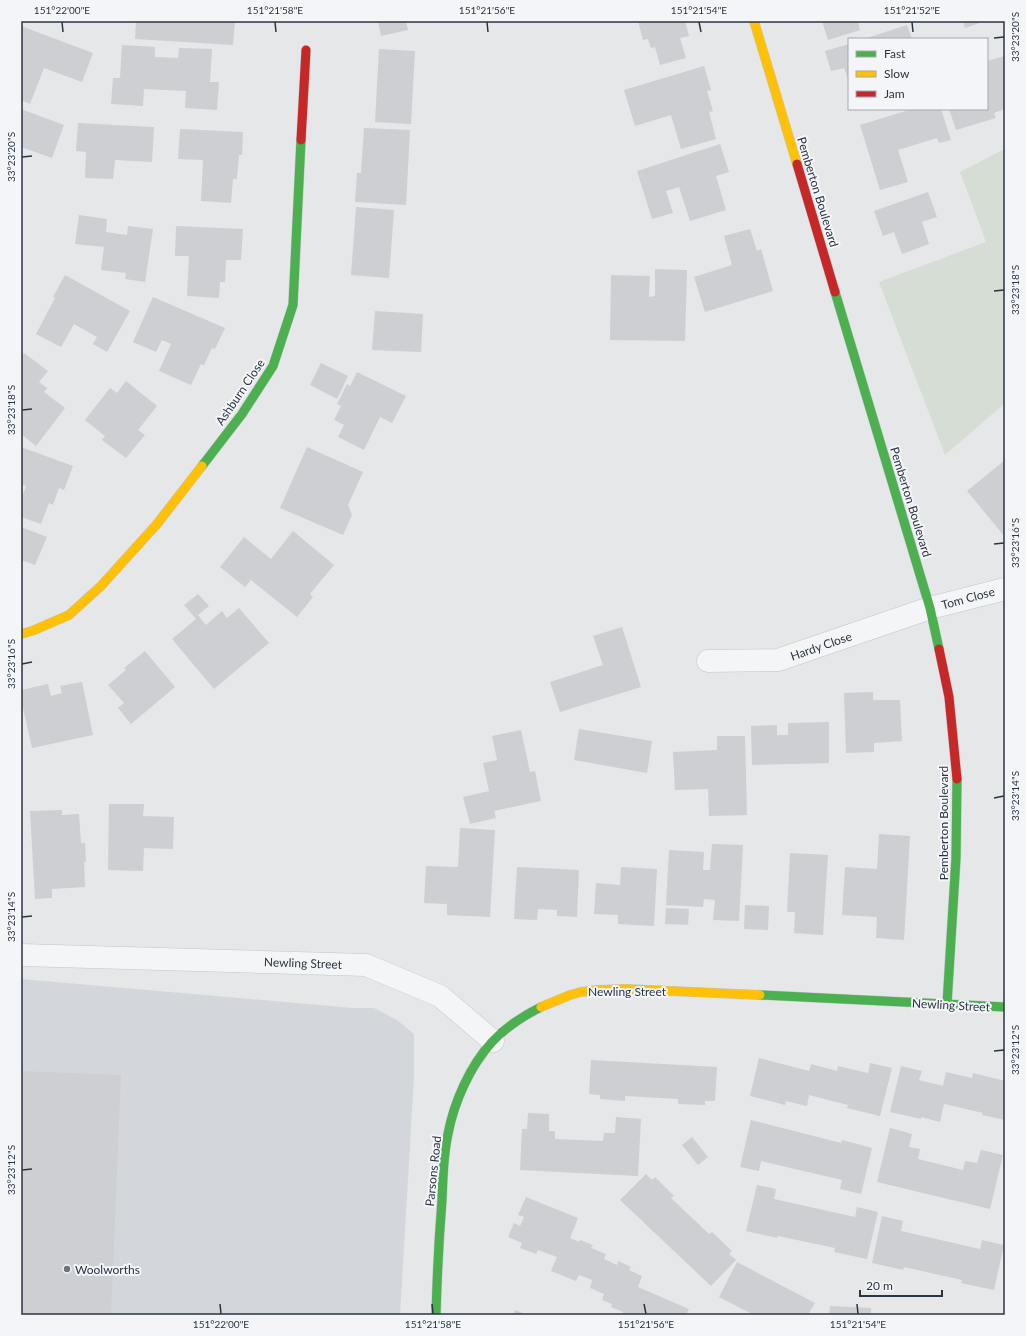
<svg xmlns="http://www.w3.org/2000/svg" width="1026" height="1336" viewBox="0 0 1026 1336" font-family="Lato,sans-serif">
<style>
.built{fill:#d3d7dc}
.green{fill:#d6ddd5}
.building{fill:#cdcfd2}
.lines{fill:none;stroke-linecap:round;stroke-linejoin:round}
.street-casing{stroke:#c3c5c7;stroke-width:23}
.fast-casing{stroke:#c3c5c7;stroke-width:10}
.slow-casing{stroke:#c3c5c7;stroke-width:10}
.jam-casing{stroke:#c3c5c7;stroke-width:10}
.street{stroke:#f4f5f6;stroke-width:22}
.fast{stroke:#4caf50;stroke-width:9}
.slow{stroke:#ffc107;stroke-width:9}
.jam{stroke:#c62828;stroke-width:9}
.ticks{fill:none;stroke:#2b3443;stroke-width:1.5}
.poi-dot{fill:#6c737d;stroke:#f3f5f8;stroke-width:1.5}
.labels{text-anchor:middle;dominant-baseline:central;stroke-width:4;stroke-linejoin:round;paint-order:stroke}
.street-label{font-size:12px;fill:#2b3443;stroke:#f3f5f8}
.poi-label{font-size:12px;fill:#2b3443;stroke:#f3f5f8;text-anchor:start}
.neatline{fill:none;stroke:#2b3443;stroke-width:1.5}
.ticks-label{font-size:10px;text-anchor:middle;fill:#2b3443}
</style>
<rect width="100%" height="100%" fill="#e5e7e9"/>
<path class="built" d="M21 979 353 1008H374L397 1020 414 1034V1076L400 1315H21Z"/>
<path class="green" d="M1005 149V403L945 455 879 282 986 242 960 172Z"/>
<g class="building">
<path d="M136 21H235L233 45 135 39Z"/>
<path d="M378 21H406L408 30 381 36Z"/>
<path d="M638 21H685L689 36 680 38 686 58 660 65 655 47 651 48 648 39 643 40Z"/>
<path d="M822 21H858L860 30 828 40Z"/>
<path d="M963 21H985L965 28Z"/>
<path d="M907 25 912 39H864Z"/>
<path d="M21 26 93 53 82 82 44 68 30 104 21 100Z"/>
<path d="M849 44V81L844 68 831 71 825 51Z"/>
<path d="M122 45 155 47V57L178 58 179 48 212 49 210 82H219L217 110 185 108 186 91 144 89 143 106 111 104 113 78H120Z"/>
<path d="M379 49 415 51 411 124 375 122Z"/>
<path d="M1005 56V109L994 113 996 118 956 130 949 109H987V61Z"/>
<path d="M704 66 711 90 707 91 713 111 709 112 716 139 681 149 671 115 635 126 624 90Z"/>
<path d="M21 109 64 125 52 158 21 147Z"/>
<path d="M912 109H941L951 140 939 143 937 138 898 150 908 182 880 190 860 125Z"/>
<path d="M78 123 154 127 152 162 115 160 113 179 85 178 86 152 76 151Z"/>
<path d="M364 128 410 130 406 205 355 202 357 173H361Z"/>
<path d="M180 129 243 132 242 155H239L237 179H233L231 203 201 201 203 160 178 159Z"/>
<path d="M720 144 729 172 716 176 726 210 690 221 679 187 666 191 673 213 652 219 637 171Z"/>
<path d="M928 192 937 217 922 222 929 244 902 254 894 232 883 236 874 211Z"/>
<path d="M356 207 394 210 389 278 351 275Z"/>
<path d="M79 215 107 219 106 232 127 235 128 226 153 229 145 282 125 279 126 273 101 270 104 247 75 244Z"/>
<path d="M176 226 243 229 241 260H226L225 282H220L219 298 187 296 189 256H175Z"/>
<path d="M750 229 757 251 761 249 773 291 705 312 694 277 732 265 724 236Z"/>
<path d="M655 269 687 270 685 341 610 340 611 275 650 276 649 297 655 296Z"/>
<path d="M65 275 130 311 107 352 93 344 97 337 74 324 61 347 36 334 55 298 53 297Z"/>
<path d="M153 297 225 328 215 349 212 348 204 365 201 364 191 385 159 371 171 344 162 340 156 352 133 342Z"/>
<path d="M375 311 423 314 421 352 372 350Z"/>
<path d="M24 353 48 371 39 382 47 388 44 392 65 408 36 446 21 434V357Z"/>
<path d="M321 363 348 376 337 399 310 385Z"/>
<path d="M357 372 406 396 392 423 380 417 364 450 338 437 344 425 334 420 341 406 337 404 347 384 350 386Z"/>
<path d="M126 381 157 406 138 430 145 435 126 458 102 440 105 436 85 420 110 388 117 393Z"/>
<path d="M21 447 73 466 64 490 59 488 53 505 49 503 41 524 21 517V500L26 486 21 484Z"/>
<path d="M307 447 363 472 348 505 352 515 343 535 280 508Z"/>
<path d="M1005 460V537L967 491Z"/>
<path d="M21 527 47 537 35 565 21 560Z"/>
<path d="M293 531 334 565 310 594 313 597 297 617 251 580 245 587 220 567 244 537 271 559Z"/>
<path d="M198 594 209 606 198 615 206 625 222 611 227 618 239 608 269 643 214 689 172 639 196 619 184 605Z"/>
<path d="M622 627 641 687 560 712 550 682 603 665 593 636Z"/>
<path d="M145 651 175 687 131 724 118 708 124 703 108 685 126 670 124 668Z"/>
<path d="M82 682 93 735 32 748 21 699V690L48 684 51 696 62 693 60 686Z"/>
<path d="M873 692V700H900L902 741 874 743V752L846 753 844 693Z"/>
<path d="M829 722V763L752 765 751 726 777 725V735H788V723Z"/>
<path d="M579 729 652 741 647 773 574 760Z"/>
<path d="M521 730 530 772 535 771 541 801 494 811 496 818 470 824 463 797 489 791 483 763 497 760 492 736Z"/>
<path d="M717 736H745L747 815 709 816 708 789 675 790 673 752 717 750Z"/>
<path d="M109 804H144L143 816 174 817 173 849 144 848 143 871 108 870Z"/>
<path d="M62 810V815L79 814 81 843H85L86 862H84L85 887 52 889V898L35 899 30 811Z"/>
<path d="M460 828 495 830 490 917 447 915V904L424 903 426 866 458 867Z"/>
<path d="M879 834 910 836 904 940 876 938 877 917 842 915 845 867 877 869Z"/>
<path d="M712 844 743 845 739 921 713 920 715 900 704 899 703 907 666 905 669 850 704 852 703 870H710Z"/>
<path d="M790 853 828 855 823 935 794 933 795 912H787Z"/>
<path d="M517 867 579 870 577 917 557 916V910L538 909 537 920 514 919Z"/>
<path d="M621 867 657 869 654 926 618 924V915L594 914 596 883 620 885Z"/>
<path d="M745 905 769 906 768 930 744 929Z"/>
<path d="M666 908 689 909 688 925 665 924Z"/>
<path d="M759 1058 809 1071 811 1064 837 1071 838 1066 868 1073 870 1063 892 1068 880 1116 847 1108 848 1105 809 1095 807 1106 786 1101 785 1105 750 1096Z"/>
<path d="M591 1060 717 1067 715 1101H705V1105L678 1104V1099L625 1096V1101L600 1099V1095L589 1094Z"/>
<path d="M901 1066 922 1071 919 1080 943 1086 946 1072 972 1078 973 1073 1005 1081V1120L982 1115 983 1113 944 1104 940 1122 921 1117V1119L890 1112Z"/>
<path d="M21 1071 121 1075 111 1315H21Z"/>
<path d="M528 1113 549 1114V1131H555V1139L603 1141 604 1133H615L616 1117 641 1119 638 1176 520 1170 522 1129H527Z"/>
<path d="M751 1120 841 1143 842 1140 872 1148 861 1194 840 1189 842 1180 761 1161 759 1171 740 1167Z"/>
<path d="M890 1128 912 1134 909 1147 920 1149 918 1159 963 1170 965 1161 977 1163 981 1150 1003 1155 990 1209 877 1182Z"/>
<path d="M692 1137 708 1157 698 1165 682 1145Z"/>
<path d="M646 1174 652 1180 655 1177 674 1196 671 1198 709 1234 712 1232 732 1251 729 1254 736 1260 711 1286 620 1200Z"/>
<path d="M757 1185 776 1189 774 1199 855 1217 857 1207 878 1212 867 1259 834 1252 835 1248 778 1236 777 1238 746 1231Z"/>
<path d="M526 1197 578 1218 570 1238 579 1242 580 1240 593 1245 591 1248 606 1254 604 1259 617 1265 618 1261 631 1267 629 1270 642 1276 638 1287 689 1309 686 1315H622L623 1312 611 1307 612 1304 602 1300 604 1294 590 1288 592 1280 579 1275 576 1281 551 1271 557 1257 538 1250 536 1254 520 1248 522 1243 508 1237 514 1223 520 1226 524 1217 518 1215Z"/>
<path d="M882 1216 903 1221 901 1231 980 1249 982 1240 1004 1245 994 1290 961 1283 962 1280 904 1267 903 1270 872 1263Z"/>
<path d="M737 1262 815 1303 808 1315H754L719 1297Z"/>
<path d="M830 1306 871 1308V1315H829Z"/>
<path d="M515 1310 528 1315H513Z"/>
</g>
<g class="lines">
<g class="street-casing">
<g id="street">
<path d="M708 661 778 660 930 608 1005 589"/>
<path d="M21 955 366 965 440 996 493 1041"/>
</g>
</g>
<g class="fast-casing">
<g id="fast">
<path d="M835 292 930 608 939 649"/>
<path d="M202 466 242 414 273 366 293 305 301 140"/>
<path d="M760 995 1005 1007"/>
<path d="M947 1004 956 858 957 779"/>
<path d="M436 1315C437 1277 439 1238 442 1200 443 1178 443 1156 448 1134 454 1102 470 1066 492 1042 506 1027 523 1016 541 1007"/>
</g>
</g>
<g class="slow-casing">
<g id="slow">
<path d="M754 21 797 164"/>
<path d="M21 634 32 631 69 615 101 586 157 524 202 466"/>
<path d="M541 1007 570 995 581 992 598 990 626 989 760 995"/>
</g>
</g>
<g class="jam-casing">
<g id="jam">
<path d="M301 140 306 50"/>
<path d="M797 164 835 292"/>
<path d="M939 649 949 697 957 779"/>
</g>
</g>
<use href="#street" class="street"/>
<use href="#fast" class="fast"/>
<use href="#slow" class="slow"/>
<use href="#jam" class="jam"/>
</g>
<path class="ticks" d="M62 22 63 32M275 22 276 32M487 22 488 32M699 22 701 32M912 22 913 32M994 38 1004 37M22 157 32 156M994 291 1004 290M22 410 32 409M994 544 1004 543M22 664 32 662M994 798 1004 796M22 917 32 916M994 1051 1004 1050M22 1170 32 1169M220 1304 221 1314M432 1304 433 1314M644 1304 646 1314M857 1304 858 1314"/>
<circle class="poi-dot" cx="67" cy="1269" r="4"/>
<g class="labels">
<g class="street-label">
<text transform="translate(818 192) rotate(73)">Pemberton Boulevard</text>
<text transform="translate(240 392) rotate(-56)">Ashburn Close</text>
<text transform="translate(911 502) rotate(73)">Pemberton Boulevard</text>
<text transform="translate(968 598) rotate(-15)">Tom Close</text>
<text transform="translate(821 646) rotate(-19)">Hardy Close</text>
<text transform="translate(943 823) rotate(-90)">Pemberton Boulevard</text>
<text transform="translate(303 963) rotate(2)">Newling Street</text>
<text x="627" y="991">Newling Street</text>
<text transform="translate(951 1005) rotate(3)">Newling Street</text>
<text transform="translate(433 1171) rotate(-84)">Parsons Road</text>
</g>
<g class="poi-label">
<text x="75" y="1269">Woolworths</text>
</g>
</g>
<rect width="1026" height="1336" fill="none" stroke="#f3f5f8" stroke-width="44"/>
<rect x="848" y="38" width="140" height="72" fill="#f3f5f8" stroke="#a3a8b0"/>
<rect x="856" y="51" width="20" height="6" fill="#4caf50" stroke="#a3a8b0"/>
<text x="884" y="58" font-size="12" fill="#2b3443">Fast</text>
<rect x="856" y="71" width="20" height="6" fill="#ffc107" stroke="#a3a8b0"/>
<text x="884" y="78" font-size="12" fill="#2b3443">Slow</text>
<rect x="856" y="91" width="20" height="6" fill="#c62828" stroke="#a3a8b0"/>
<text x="884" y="98" font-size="12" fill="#2b3443">Jam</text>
<path d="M860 1290v6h82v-6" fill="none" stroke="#2b3443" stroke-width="2"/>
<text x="866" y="1290" font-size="12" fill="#2b3443" stroke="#f3f5f8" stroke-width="3" paint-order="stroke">20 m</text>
<rect x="22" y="22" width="982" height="1292" class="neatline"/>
<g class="ticks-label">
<text x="62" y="14">151°22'00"E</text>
<text x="275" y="14">151°21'58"E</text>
<text x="487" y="14">151°21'56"E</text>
<text x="699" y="14">151°21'54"E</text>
<text x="912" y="14">151°21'52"E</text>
<text transform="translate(1015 37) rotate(-90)" y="4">33°23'20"S</text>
<text transform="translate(11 157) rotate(-90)" y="4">33°23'20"S</text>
<text transform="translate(1015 290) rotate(-90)" y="4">33°23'18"S</text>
<text transform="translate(11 410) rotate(-90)" y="4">33°23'18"S</text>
<text transform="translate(1015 543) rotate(-90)" y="4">33°23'16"S</text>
<text transform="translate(11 664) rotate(-90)" y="4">33°23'16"S</text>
<text transform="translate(1015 796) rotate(-90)" y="4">33°23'14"S</text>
<text transform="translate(11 917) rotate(-90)" y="4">33°23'14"S</text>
<text transform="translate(1015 1050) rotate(-90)" y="4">33°23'12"S</text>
<text transform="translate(11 1170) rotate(-90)" y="4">33°23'12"S</text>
<text x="221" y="1328">151°22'00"E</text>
<text x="433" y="1328">151°21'58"E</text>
<text x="646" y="1328">151°21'56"E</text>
<text x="858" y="1328">151°21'54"E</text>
</g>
</svg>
